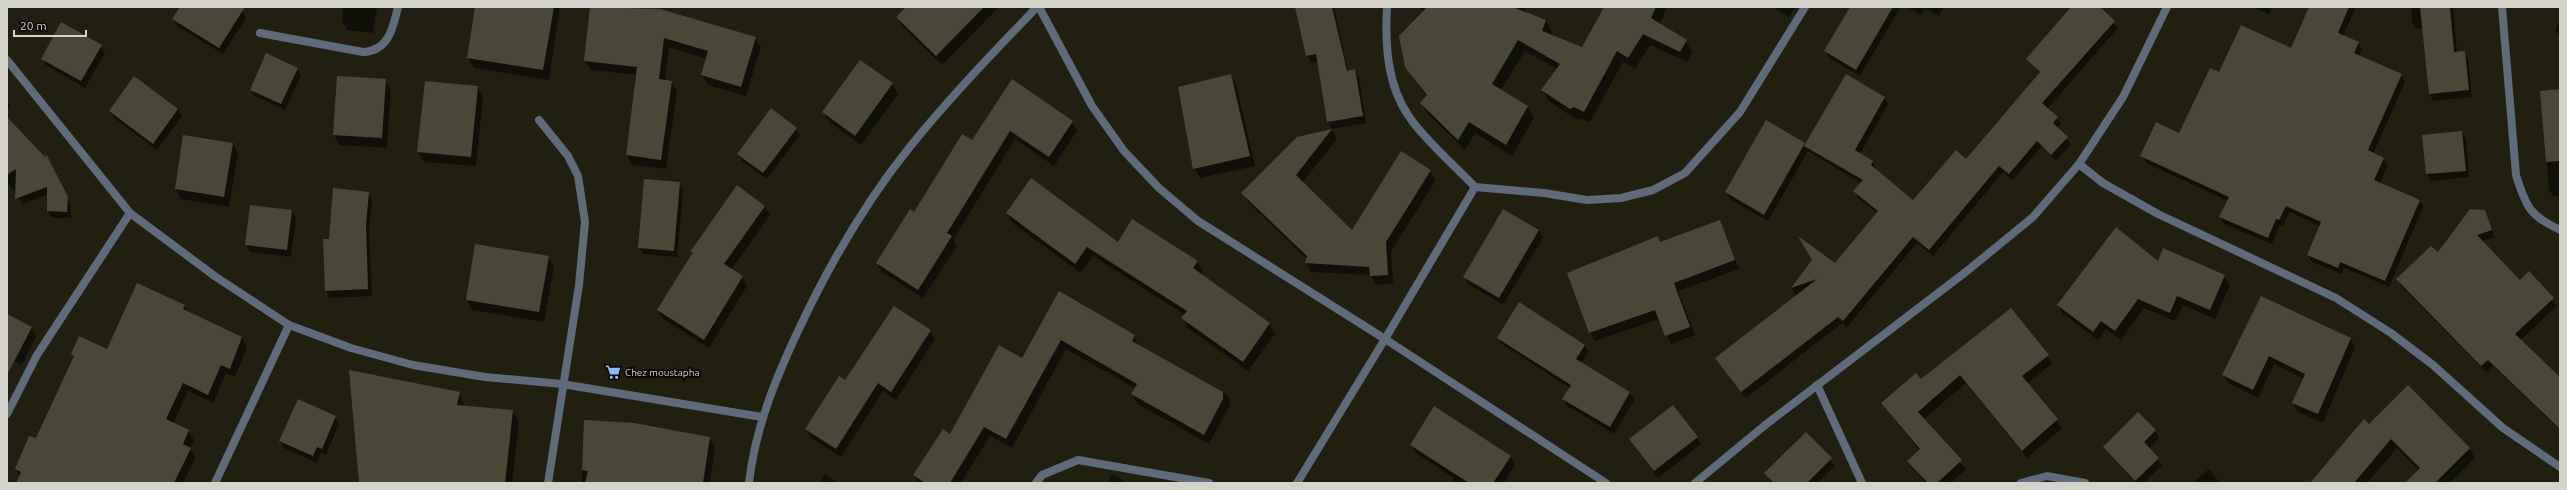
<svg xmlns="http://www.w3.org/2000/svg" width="2567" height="490" viewBox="0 0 2567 490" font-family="Ubuntu,sans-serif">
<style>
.shadow{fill:#0007}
.building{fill:#494838}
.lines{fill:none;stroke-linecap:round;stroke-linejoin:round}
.minor{stroke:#5f6b7b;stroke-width:8}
.tertiary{stroke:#5f6b7b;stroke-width:8}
.labels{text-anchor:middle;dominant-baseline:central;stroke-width:4;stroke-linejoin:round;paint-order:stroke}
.poi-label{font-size:10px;fill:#d3d3c9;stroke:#090804;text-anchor:start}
</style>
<rect width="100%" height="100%" fill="#201f10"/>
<g class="shadow">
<path d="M181 7H236L242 11 246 18 223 54 177 26 173 19Z"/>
<path d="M343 7H377L373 33 347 30 342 21Z"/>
<path d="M476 7H560L549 80 474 68 468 58Z"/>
<path d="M591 7 659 10 755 37 761 47 746 96 708 85 702 75 707 59 669 47 665 81 671 82 677 91 666 169 633 165 627 155 637 75 591 70 585 61Z"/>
<path d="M903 7H999L942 65 903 27 897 17 905 9Z"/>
<path d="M1296 7H1334L1348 72 1355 71 1359 77 1366 123 1332 129 1328 122 1319 61 1311 63 1307 56Z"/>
<path d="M1420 7H1527L1523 12 1546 21 1552 32 1551 35 1582 49 1605 7H1667L1659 25 1686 41 1692 52 1687 62 1650 45 1635 69 1623 62 1590 122 1581 118 1577 120 1549 101 1542 90 1557 69 1525 51 1501 90 1527 107 1534 118 1512 156 1475 133 1465 150 1428 114 1422 103 1427 97 1406 67 1423 12Z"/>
<path d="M1773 7H1795L1789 17Z"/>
<path d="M1851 7 1900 8 1860 76 1829 58 1825 51Z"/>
<path d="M1907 7H1944L1939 16 1925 8 1921 15Z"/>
<path d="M2073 7H2098L2118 28 2047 109 2057 118 2061 124 2057 128 2071 144 2056 161 2041 147 2013 180 2003 172 1933 256 1917 243 1847 327 1842 323 1746 398 1716 358 1796 296 1792 289 1813 260 1835 264 1877 213 1858 198 1855 191 1861 183 1808 151 1768 221 1730 199 1726 192 1884 98 1888 104 1860 154 1873 162 1876 170 1913 202 1966 160 2039 73 2027 59Z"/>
<path d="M2252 7H2272L2269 14Z"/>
<path d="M2310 7H2356L2343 36 2358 43 2362 50 2359 56 2401 75 2405 82 2373 154 2384 159 2388 165 2380 183 2420 200 2423 207 2389 287 2344 268 2342 274 2312 262 2308 255 2320 226 2289 212 2283 226 2280 225 2272 244 2224 224 2220 217 2228 201 2146 163 2142 156 2180 134 2219 73 2291 49Z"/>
<path d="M2411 7H2453L2457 53 2464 52 2468 59 2472 97 2433 101 2430 94 2423 28 2416 29 2412 22Z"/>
<path d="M2560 20V37L2555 30Z"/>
<path d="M101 46 105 53 85 88 46 65 42 59Z"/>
<path d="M297 69 301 75 285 110 255 96 251 90Z"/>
<path d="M1231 75 1236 85 1255 166 1200 178 1194 168Z"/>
<path d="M385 80 391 90 387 148 339 145 334 135Z"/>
<path d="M1013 81 1072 122 1077 131 1054 166 1015 139 953 240 957 246 923 298 882 272 877 263 972 141Z"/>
<path d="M892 84 898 94 861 145 829 122 823 112Z"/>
<path d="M477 87 483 97 476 166 424 162 418 152Z"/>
<path d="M2560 90V196H2553L2549 190 2541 92Z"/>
<path d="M7 101 10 107 7 109Z"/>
<path d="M178 109 182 116 157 150 114 118 110 111Z"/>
<path d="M7 119 47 161 49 160 71 205V218H52L48 211V194L23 204 7 182Z"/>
<path d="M796 128 800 135 767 179 742 161 738 154Z"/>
<path d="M1332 131 1337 139 1302 183 1352 231 1430 171 1436 180 1391 251 1393 283 1376 285 1371 275 1311 272 1306 263 1307 259 1248 202 1243 193 1298 138Z"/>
<path d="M2462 132 2466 139 2469 177 2431 181 2427 174 2423 136Z"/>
<path d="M233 143 238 153 229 207 181 199 176 189Z"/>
<path d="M679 183 683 190 677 257 643 254 639 248Z"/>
<path d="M737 187 765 206 770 215 731 270 742 277 747 286 709 348 663 319 658 310 693 255 691 252Z"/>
<path d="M368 192 372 199 369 232 372 296 330 298 326 291 329 240Z"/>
<path d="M251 206 292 211 296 218 291 257 250 252 246 245Z"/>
<path d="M1504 211 1539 231 1543 238 1503 305 1468 284 1465 277Z"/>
<path d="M2484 211 2495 237 2482 241 2519 281 2529 273 2557 306 2520 340 2560 379V430L2493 366 2486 372 2401 286 2398 279 2438 254Z"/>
<path d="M1007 213 1197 262 1203 271 1201 275 1269 324 1275 334 1248 371 1188 328 1183 318 1185 315 1093 256 1081 273 1012 223Z"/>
<path d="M1720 221 1739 269 1678 291 1695 335 1671 344 1659 319 1595 341 1590 332 1657 237 1661 243Z"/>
<path d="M548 257 554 266 544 322 472 310 467 300Z"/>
<path d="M2158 262 2224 276 2230 285 2215 319 2183 305 2175 321 2144 308 2121 340 2106 329 2098 340 2063 314 2058 305Z"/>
<path d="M1059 293 1134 336 1139 346 1226 394 1231 403 1209 444 1138 404 1132 394 1135 388 1066 349 1012 448 990 436 961 483H919L914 476 1022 359Z"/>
<path d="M2262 297 2350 338 2355 347 2323 423 2298 412 2293 403 2304 379 2274 364 2258 398 2228 383 2223 375Z"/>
<path d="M184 306 189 313 242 338 247 347 235 377 226 373 213 403 188 391 173 424 188 431 194 440 190 448 195 458 183 483H17L20 476 16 469 36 440 74 359 72 354 108 350Z"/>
<path d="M7 312 8 316 31 328 36 336 22 365 14 361 7 370Z"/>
<path d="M930 331 935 339 896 400 883 391 841 457 811 438 806 429 845 382Z"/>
<path d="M1498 338 1585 345 1588 352 1581 364 1630 393 1634 400 1614 434 1567 406 1563 399 1570 388 1502 344Z"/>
<path d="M2048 356 2052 364 2027 384 2062 428 2027 458 1966 383 1923 420 1966 469 1951 483H1926L1909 461 1920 451 1882 404 1921 380Z"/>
<path d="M2408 386 2470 449 2475 458 2450 483H2406L2419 470 2397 448 2367 483H2321L2369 425Z"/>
<path d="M459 393 465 407 512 411 519 422 512 483H360Z"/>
<path d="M335 417 339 424 326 455 321 453 317 463 284 448 280 441Z"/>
<path d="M585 421 709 438 715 447 710 483H582Z"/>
<path d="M2155 431 2159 438 2149 448 2162 465 2144 483H2135L2104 448Z"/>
<path d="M1806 433 1835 466 1817 483H1772L1766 474Z"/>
<path d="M1697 438 1701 444 1658 478 1630 439Z"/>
<path d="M1411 445 1510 456 1515 465 1504 483H1451L1454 478 1416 453Z"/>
<path d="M2209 469 2220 483H2192Z"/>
<path d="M825 474 838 483H819Z"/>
<path d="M1112 474 1128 483H1107Z"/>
</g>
<g class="building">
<path d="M180 7H245L219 48 172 19Z"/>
<path d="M475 7H554L543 70 467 58Z"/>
<path d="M590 7 660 9 756 37 741 87 701 75 708 51 664 38 659 79 672 81 661 160 626 155 637 67 584 61Z"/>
<path d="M906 7H984L936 56 896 17Z"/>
<path d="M1295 7H1332L1347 71 1355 69 1363 116 1327 122 1316 54 1306 56Z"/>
<path d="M1427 7H1512L1546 20 1542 31 1582 47 1604 7H1656L1651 18 1687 40 1680 52 1643 34 1628 58 1617 51 1584 112 1574 107 1570 109 1541 90 1560 64 1518 40 1492 84 1528 106 1506 145 1469 122 1458 140 1420 103 1427 95 1405 67 1399 36Z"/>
<path d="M1850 7H1893L1856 70 1824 51Z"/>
<path d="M2071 7H2100L2115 21 2042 103 2058 117 2053 123 2068 137 2051 155 2037 141 2009 174 1999 166 1929 250 1913 237 1843 321 1838 317 1741 392 1715 358 1817 279 1791 288 1812 260 1798 236 1835 263 1878 211 1853 191 1863 180 1804 146 1846 74 1885 97 1855 150 1873 161 1871 165 1913 200 1956 150 1966 159 2040 72 2026 59Z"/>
<path d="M2309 7H2349L2338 33 2359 42 2354 53 2402 74 2368 150 2384 158 2374 180 2420 200 2385 281 2340 262 2338 268 2307 255 2321 222 2286 206 2279 220 2276 219 2268 238 2219 217 2229 197 2140 156 2156 122 2179 133 2210 68 2219 72 2241 25 2291 48Z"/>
<path d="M2420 7H2450L2454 52 2465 51 2469 90 2429 94Z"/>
<path d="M61 22 102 45 81 81 41 59Z"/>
<path d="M266 53 298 68 281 104 250 90Z"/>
<path d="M860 60 893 83 855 136 822 112Z"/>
<path d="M1231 74 1250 156 1193 169 1178 87Z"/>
<path d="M134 76 178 109 153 144 109 111Z"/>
<path d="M337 76 386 79 382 138 333 135Z"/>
<path d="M1012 79 1073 121 1049 157 1010 131 947 233 952 236 918 290 876 263 910 209 914 212 962 134 972 140Z"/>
<path d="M425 81 478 86 471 157 417 152Z"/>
<path d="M2560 89V161L2546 162 2540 91Z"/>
<path d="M771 108 797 128 763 173 737 154Z"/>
<path d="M7 117 46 158 45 152 68 197 67 212 47 211V187L15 199 16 169 7 175Z"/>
<path d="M1766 120 1805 143 1764 215 1725 192Z"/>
<path d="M1332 129 1296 175 1352 230 1401 151 1431 170 1386 242 1388 275 1370 276 1369 267 1305 263 1307 256 1241 193 1297 137Z"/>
<path d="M2462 131 2466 171 2426 174 2422 135Z"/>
<path d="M183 135 233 143 224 197 175 189Z"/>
<path d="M1031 178 1118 242 1132 219 1198 261 1193 268 1270 323 1243 362 1181 318 1187 311 1087 247 1075 264 1006 213Z"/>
<path d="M644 179 680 182 674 251 638 248Z"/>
<path d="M737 185 765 206 724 264 743 276 704 340 657 310 693 252H690Z"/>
<path d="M333 188 369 192 366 225 368 289 325 291 323 239H329Z"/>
<path d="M250 205 292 210 287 250 245 245Z"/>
<path d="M1503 209 1539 230 1499 298 1463 277Z"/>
<path d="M2470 209 2485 210 2492 230 2477 235 2520 280 2529 271 2554 298 2515 334 2560 377V429L2488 360 2481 366 2396 279 2431 246 2438 252Z"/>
<path d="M1720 220 1735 260 1674 283 1690 327 1665 336 1655 310 1589 333 1567 273 1658 236 1660 242Z"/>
<path d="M2116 227 2158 261 2163 248 2225 275 2210 310 2177 296 2170 313 2138 299 2115 331 2101 321 2093 332 2057 305Z"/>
<path d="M475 244 549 256 539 312 466 300Z"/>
<path d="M137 283 185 305 183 309 242 337 230 369 221 365 208 395 183 383 166 419 189 430 183 444 191 448 174 483H16L21 472 15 469 29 436 36 438 74 356 71 354 79 336 107 349Z"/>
<path d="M1059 291 1135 335 1132 341 1223 392V399L1204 435 1131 394 1137 384 1061 340 1006 439 984 427 950 483H925L913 475 943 429 950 434 999 345 1022 358Z"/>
<path d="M2261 296 2351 338 2318 414 2292 403 2305 374 2269 356 2253 390 2222 375Z"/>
<path d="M1519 302 1585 345 1576 359 1630 392 1610 427 1562 399 1571 385 1497 338Z"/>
<path d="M894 306 931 330 891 392 878 383 836 449 805 429 839 376 845 380Z"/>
<path d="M2011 308 2049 355 2022 376 2058 419 2022 451 1960 375 1918 412 1962 460 1937 483H1928L1907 461 1920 449 1881 403 1916 373 1921 379Z"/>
<path d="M7 314 32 327 7 375Z"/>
<path d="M349 370 460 392 457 405 513 410 505 483H359Z"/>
<path d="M2408 385 2470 448 2435 483H2405L2420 468 2391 439 2354 483H2310L2364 419 2369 424Z"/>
<path d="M298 399 336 416 322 449 317 447 313 456 279 441Z"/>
<path d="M1673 405 1698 437 1654 471 1629 439Z"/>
<path d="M1434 406 1511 456 1493 483H1469L1410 445Z"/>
<path d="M2138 412 2156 430 2144 442 2159 458 2135 481 2103 447Z"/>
<path d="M584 420 634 423 710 437 703 483H585L588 471 582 470Z"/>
<path d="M1806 432 1832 458 1807 483H1774L1764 473Z"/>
</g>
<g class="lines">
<g class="minor">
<path d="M1039 7 1092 106 1124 151 1159 188 1198 221 1385 339 1475 187"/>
<path d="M1387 7C1385 45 1387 86 1410 118 1425 140 1456 167 1475 187L1544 193 1587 200 1621 198 1653 190 1685 173 1740 112 1805 7"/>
<path d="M2502 7 2516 175C2526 207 2530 216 2560 230"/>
<path d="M260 33 363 52C388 51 393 29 398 7"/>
<path d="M7 60 130 213 216 277 289 325 351 348 413 365 485 377 562 384 762 417"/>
<path d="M539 120 568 156 578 176 585 222 579 285 548 483"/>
<path d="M2079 164 2103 183 2158 214 2336 298 2391 333 2433 365 2503 428 2560 467"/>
<path d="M1817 385 1862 483"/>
<path d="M7 414 37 355 130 213"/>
<path d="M215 483 289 325"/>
<path d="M749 483C755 429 775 380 798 331 828 267 864 204 909 148 949 98 993 53 1037 7"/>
<path d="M1036 483 1042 475 1078 460 1209 483"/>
<path d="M1297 483 1385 339 1606 483"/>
<path d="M2021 483 2047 476 2085 483"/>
</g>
<path class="tertiary" d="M1695 483 1764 426 1967 271 2033 217 2079 164 2123 97 2167 7"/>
</g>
<defs>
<g id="supermarket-bare" transform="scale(1.2)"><path d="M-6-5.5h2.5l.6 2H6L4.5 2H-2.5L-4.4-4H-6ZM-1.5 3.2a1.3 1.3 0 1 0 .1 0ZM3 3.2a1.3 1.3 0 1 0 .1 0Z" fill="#8bbafc" stroke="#090804" stroke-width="2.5" paint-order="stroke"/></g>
</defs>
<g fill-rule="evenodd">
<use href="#supermarket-bare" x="613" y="372"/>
</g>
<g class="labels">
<g class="poi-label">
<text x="625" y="372">Chez moustapha</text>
</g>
</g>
<rect width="2567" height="490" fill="none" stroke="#d3d3c9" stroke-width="16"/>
<path d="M14 30v6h72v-6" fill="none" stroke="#d3d3c9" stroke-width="2"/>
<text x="20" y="30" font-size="12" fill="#d3d3c9" stroke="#090804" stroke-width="3" paint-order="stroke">20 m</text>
</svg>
